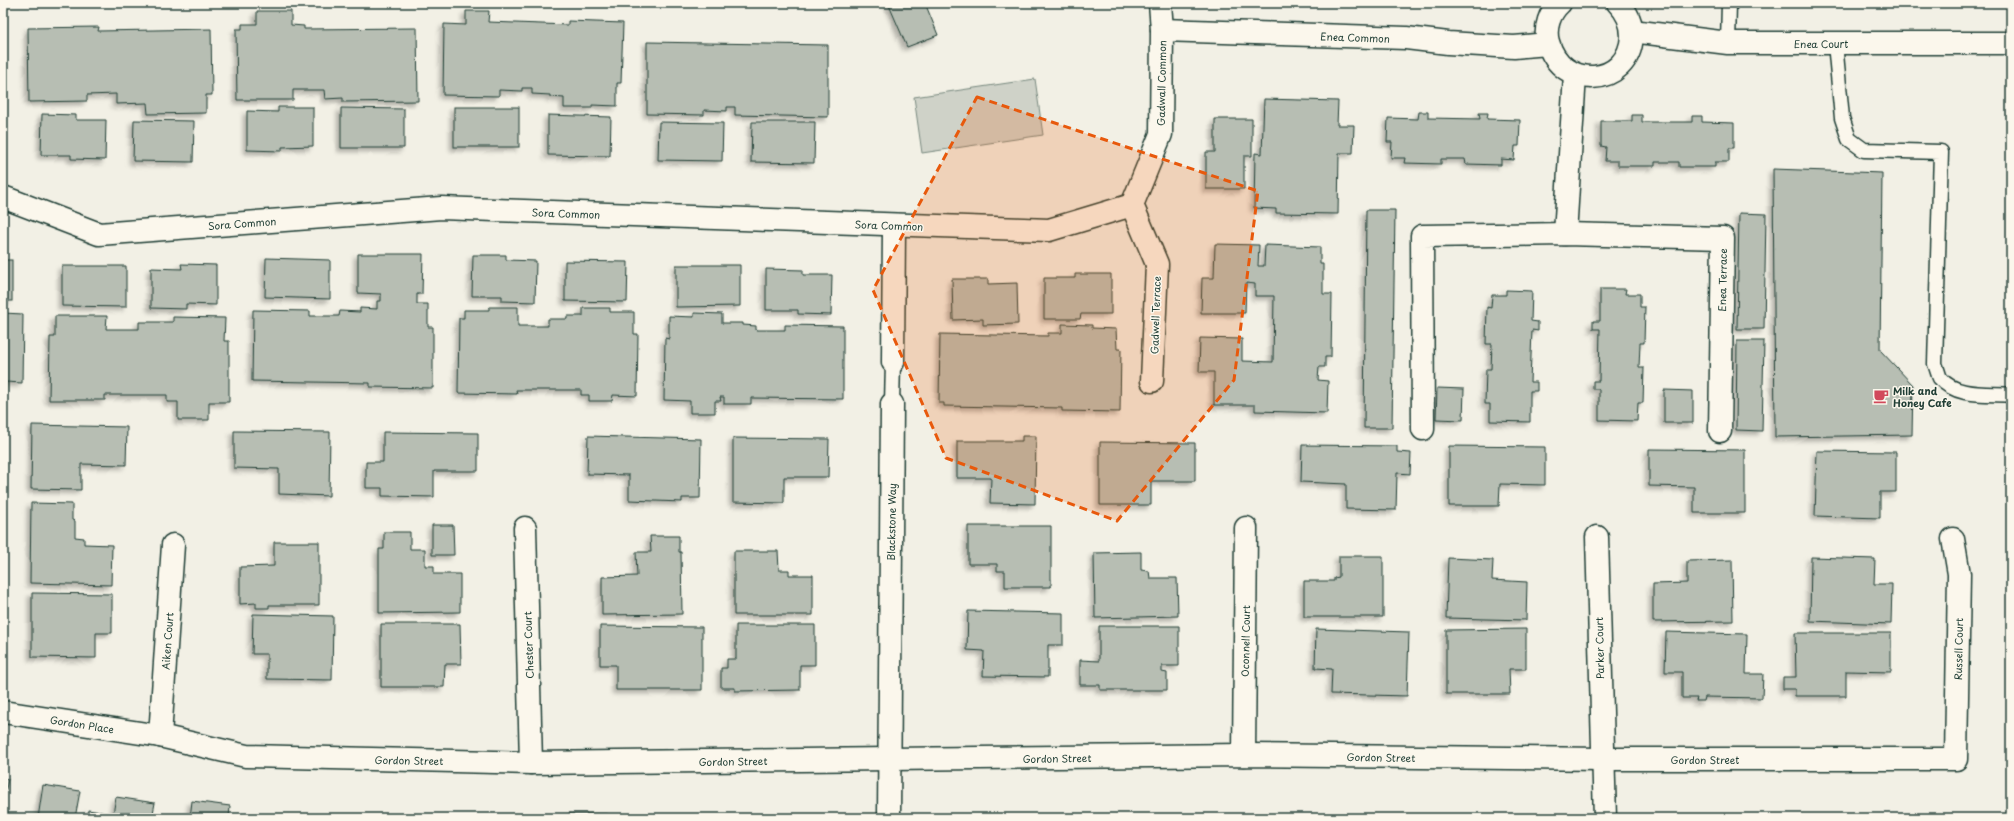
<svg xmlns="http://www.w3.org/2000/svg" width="2014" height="821" viewBox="0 0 2014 821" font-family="'Playpen Sans',sans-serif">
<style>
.green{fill:#cfd2c8;stroke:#77887e}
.building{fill:#b7beb3;stroke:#1f3d34;filter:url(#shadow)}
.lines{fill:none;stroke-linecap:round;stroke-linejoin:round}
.service-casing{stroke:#1f3d34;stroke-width:17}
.minor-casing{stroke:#1f3d34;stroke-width:25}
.service{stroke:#fbf7ec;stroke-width:14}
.minor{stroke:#fbf7ec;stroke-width:22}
.marked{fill:#e8590c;fill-opacity:0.2;stroke:#e8590c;stroke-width:3;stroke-dasharray:8 5;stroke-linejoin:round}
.labels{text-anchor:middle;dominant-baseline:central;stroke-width:3;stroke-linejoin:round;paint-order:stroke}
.street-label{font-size:10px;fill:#1f3d34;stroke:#fbf7ec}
.poi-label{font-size:10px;font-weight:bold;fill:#1f3d34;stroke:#fbf7ec;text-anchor:start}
</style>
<defs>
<filter id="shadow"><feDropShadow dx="-3.5" dy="3.5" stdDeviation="2" flood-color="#0004"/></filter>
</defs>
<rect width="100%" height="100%" fill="#f2f0e5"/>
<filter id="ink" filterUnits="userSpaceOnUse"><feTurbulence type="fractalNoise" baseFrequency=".025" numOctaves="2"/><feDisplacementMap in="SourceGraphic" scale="8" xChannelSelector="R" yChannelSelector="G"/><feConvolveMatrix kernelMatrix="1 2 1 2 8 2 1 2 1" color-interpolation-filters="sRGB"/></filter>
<g filter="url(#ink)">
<path class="green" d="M1035 79 1043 135 922 153 914 97Z"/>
<g class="building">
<path d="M888 3H925L938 35 907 47Z"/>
<path d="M257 11H291V25L304 26V29L417 28 418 101 343 102V98L325 99 324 90H293V100H237L236 29H242V24H257Z"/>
<path d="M466 11H489L488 22 568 25V21L623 23 621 83H617V106L592 105V108H564V98L550 97V95L532 94V88H522V91L499 90V96L443 95 444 24 466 25Z"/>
<path d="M99 27 98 31 211 29 212 95H206V113L148 114 147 103 116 104V94L87 95V101L29 102 28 28Z"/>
<path d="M647 42 828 45V117L735 115V107H727V111L704 110V115L647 114Z"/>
<path d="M1264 99 1338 101 1337 125H1354L1353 153H1339L1338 214 1276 213V209L1254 208 1255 153 1262 154Z"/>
<path d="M278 107H313V146L282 147V151L247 150V111L278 112Z"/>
<rect x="454" y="107" width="65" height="40"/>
<path d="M341 108 404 109V148H341Z"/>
<path d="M1419 112H1428V118L1480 119 1479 113H1488L1487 119 1520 120 1519 146H1515L1514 160 1501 159V165L1466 164 1465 159H1441V164L1404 163 1405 158H1391L1392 142H1387L1388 118 1418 119Z"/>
<path d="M42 114 76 115V120H106L105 160 71 159V155H41Z"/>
<path d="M548 115 611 117 610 156 548 155Z"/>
<path d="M1632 115H1642V122H1692V116H1702V122L1734 123V148H1729V162H1715V167H1679V162H1655V166H1618V161H1605L1606 147 1601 146V121H1632Z"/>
<path d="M1215 119H1252V156H1244V189H1206V152H1215Z"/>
<path d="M134 120 194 121 193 162 133 161Z"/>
<path d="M659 122 723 123 722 161 658 160Z"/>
<path d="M752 122H815L814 163 751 162Z"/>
<path d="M1773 169 1882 173 1880 350 1913 385 1912 435 1775 437Z"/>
<path d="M1366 210H1395L1392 428H1364Z"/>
<path d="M1739 213 1766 214 1764 329H1737Z"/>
<path d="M1215 244 1259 245 1258 266H1264L1265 245 1320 247V264H1323V294H1332L1331 357H1325V367H1319L1318 380 1328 381 1327 413 1255 411V405H1214V372H1199L1200 338 1242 339V361L1273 362 1274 296H1255V284L1246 283 1245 313H1201L1202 278H1214Z"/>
<path d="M358 254H423L422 294H417V304H428V327H433V388L370 387V383L252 381 253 310 310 311V316H339L340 311 360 312V308L377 309V301H381V294L358 293Z"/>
<path d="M473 255H506V260L536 261 535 302 502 301V296H472Z"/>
<path d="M266 258 330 260V299L265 297Z"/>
<rect x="3" y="260" width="9" height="41"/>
<path d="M565 261 628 262 627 302 565 301Z"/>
<path d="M181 264 216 265V305L186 304V309L151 308V268L182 269Z"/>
<path d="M676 265H740V306L676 307Z"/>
<path d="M62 266H126V307L62 306Z"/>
<path d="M766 269 803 270V275H832L831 315 798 314V310H766Z"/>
<path d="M1075 274H1111V314H1081L1080 319H1044V278H1075Z"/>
<path d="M952 279H988V284L1017 283 1018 324 983 325V319L953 320Z"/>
<path d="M1600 289H1626L1625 294H1640V307H1645L1644 343H1640L1639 368H1644L1643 403H1638L1637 421 1599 420V389H1593V381H1599L1600 329H1593V321H1600Z"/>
<path d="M1506 290 1532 291 1531 321 1538 322V331L1532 330 1530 382H1537V391H1530V422L1490 421V404H1485L1486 369H1491L1492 344H1486L1487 307 1491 308 1492 295H1506Z"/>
<path d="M489 307H518V326H548V319H567V316H583V308H610V312H634V334H638L637 396 613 395 612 401H589V395H581V390H516L517 394 458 393 459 318H464V310H489Z"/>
<path d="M3 313 23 314 22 383 6 382V395H3Z"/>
<path d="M694 313 722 314V323H743V325L756 326V330H785V325L843 326V399L751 398V404H724V397H720L721 401H715V413H690V401L664 400 665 338 669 339V316L694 317Z"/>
<path d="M55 316H107L106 329H139V322H173V317L225 318 224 341H229V402H209V420H178V402H167V395H105V400H49L50 337H55Z"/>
<path d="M1062 324 1092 325V328L1116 329 1117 349H1121L1120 412 1062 411V408L944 406V403H939L940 334 1048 336V333H1062Z"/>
<path d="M1737 341H1764L1762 431 1736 430Z"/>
<path d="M1437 388 1464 389 1463 420 1436 419Z"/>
<path d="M1664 390 1693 391V423H1664Z"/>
<path d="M32 425 127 427 126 465 81 464V490L31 489Z"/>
<path d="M234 431 330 432 329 496 279 494V469L234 468Z"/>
<path d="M383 432 478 433V471H434V497L382 496V488H366V462H383Z"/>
<path d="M588 436 701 439 700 498H682V502L629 500V475L587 474Z"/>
<path d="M1022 436H1036L1035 504 990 503 991 478H957V441H1022Z"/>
<path d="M733 438 829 439 828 477H784V503L733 502Z"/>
<path d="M1100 442 1195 443V481H1151V505H1100Z"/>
<path d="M1302 445 1397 446V452L1411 453 1410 474 1397 473 1396 510 1346 509V484L1301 482Z"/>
<path d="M1449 446 1545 447V485L1500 484 1499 506H1449Z"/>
<path d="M1649 449 1745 450V513H1694V487L1649 486Z"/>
<path d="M1817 451 1896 452V492H1880V518L1815 516Z"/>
<path d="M31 503 72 504V520L75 521V537L84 538V544L112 545 111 585 30 583Z"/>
<path d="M432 525H453L454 555H432Z"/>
<path d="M968 526H1051V587H1005V571H997V564H968Z"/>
<path d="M3 529H4L3 624Z"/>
<path d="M384 532H410V549H425V566H434V574H460V612L379 613V549H384Z"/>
<path d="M650 536H679V552H681L682 614 602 615V577L637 576 636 552H651Z"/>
<path d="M274 542H319V605H269V608H256V603L240 604V567L274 566Z"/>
<path d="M734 551H778L779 570H789V575H813V615H734Z"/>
<path d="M1141 552V570L1149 571 1150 578H1177L1178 616 1095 618 1094 553Z"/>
<path d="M1339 556H1383V617H1304V581H1334V578L1339 577Z"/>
<path d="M1811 557 1875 559 1874 584H1892L1891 624 1810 621Z"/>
<path d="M1448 558 1493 560 1492 580 1527 582 1526 620 1446 618Z"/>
<path d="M1732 560 1733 621 1653 622V584L1687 583V561Z"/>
<path d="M32 593 112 594V633H96V658L32 657Z"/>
<path d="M968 611 1063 613V645H1048V677L983 676 984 651 967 650Z"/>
<path d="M253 614 333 616 332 680 267 679V654H252Z"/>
<path d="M381 624H460L461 664H445L444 687H381Z"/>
<path d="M736 625H815V665H800V690L735 691V688H721V668H727V659H736Z"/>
<path d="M600 626 702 627V690H616V665H600Z"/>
<path d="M1099 626H1179V666H1162V672L1167 673V690H1100V685H1080V660L1099 661Z"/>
<path d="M1316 629 1409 632 1407 696 1331 694 1332 669 1315 668Z"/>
<path d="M1526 629V669H1509L1510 694H1446V630Z"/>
<path d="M1666 632 1747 634 1746 674H1763L1762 698 1705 697 1704 701H1696L1697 698H1682V672H1665Z"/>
<path d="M1795 633H1891V672L1846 671V696H1795V689H1783V677H1796Z"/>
<path d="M3 778 8 779 3 803Z"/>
<path d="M43 785 80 791 75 818H38Z"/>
<path d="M116 797 155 803 152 818H87L88 810 113 814Z"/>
<path d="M192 801 230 806 229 818H190Z"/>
<rect x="568" y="814" width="39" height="4"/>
<path d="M264 815 304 818H264Z"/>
</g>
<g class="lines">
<g class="service-casing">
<g id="service">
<path d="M1728 43 1729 3"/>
<path d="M1835 43 1842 118 1849 139 1864 150 1941 152 1935 364C1937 368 1938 374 1940 378 1956 398 1989 393 2011 395"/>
<path d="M892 404 893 362"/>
</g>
</g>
<g class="minor-casing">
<g id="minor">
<path d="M1560 3C1550 12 1544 28 1548 42 1561 91 1629 88 1632 36 1632 23 1627 12 1618 3"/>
<path d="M1162 30 1406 38 1448 43 1514 47 1548 44"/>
<path d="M1632 31 1728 43H2011"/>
<path d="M3 197 99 234 441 208 1049 230 1132 205"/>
<path d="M1132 205 1161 134 1162 30 1160 3"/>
<path d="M1132 205 1157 264 1152 381"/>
<path d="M1565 234 1575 75"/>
<path d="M893 362 894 226"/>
<path d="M1423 429 1422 236 1565 234 1723 238 1720 431"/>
<path d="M525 528 531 763"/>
<path d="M1597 537 1605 818"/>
<path d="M3 712 160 736 246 756 531 763 1244 755 1602 759H1956L1959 574 1953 539"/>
<path d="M160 736 173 545"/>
<path d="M1244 755 1246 528"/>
<path d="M889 818 892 404"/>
</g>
</g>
<use href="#service" class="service"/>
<use href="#minor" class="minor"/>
</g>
</g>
<path class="marked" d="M977 97 1258 191 1234 380 1117 521 946 458 873 290Z"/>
<defs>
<g id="cafe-bare" transform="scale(1.2)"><path d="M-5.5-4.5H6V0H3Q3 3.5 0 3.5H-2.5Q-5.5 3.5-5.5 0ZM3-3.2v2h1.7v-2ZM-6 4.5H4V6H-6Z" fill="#d1495b" stroke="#fbf7ec" stroke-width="2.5" paint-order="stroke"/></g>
</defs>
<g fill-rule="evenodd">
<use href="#cafe-bare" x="1881" y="396"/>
</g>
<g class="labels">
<g class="street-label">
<text transform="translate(1355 37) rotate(2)">Enea Common</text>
<text x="1821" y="43">Enea Court</text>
<text transform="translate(1161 83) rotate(-89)">Gadwall Common</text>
<text transform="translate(566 213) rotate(2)">Sora Common</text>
<text transform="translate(242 223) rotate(-4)">Sora Common</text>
<text transform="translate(889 225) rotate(2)">Sora Common</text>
<text transform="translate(1722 280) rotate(-89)">Enea Terrace</text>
<text transform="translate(1155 315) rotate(-88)">Gadwell Terrace</text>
<text transform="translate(891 522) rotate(-89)">Blackstone Way</text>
<text transform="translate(167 641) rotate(-86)">Aiken Court</text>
<text transform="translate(1245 641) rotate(-89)">Oconnell Court</text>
<text transform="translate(528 645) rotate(-92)">Chester Court</text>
<text transform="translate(1599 648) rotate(-91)">Parker Court</text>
<text transform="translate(1958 649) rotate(-89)">Russell Court</text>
<text transform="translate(82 724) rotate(9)">Gordon Place</text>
<text transform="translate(1381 757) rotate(1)">Gordon Street</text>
<text transform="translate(1057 758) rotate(-1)">Gordon Street</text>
<text x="1705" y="759">Gordon Street</text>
<text transform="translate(409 760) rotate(1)">Gordon Street</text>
<text transform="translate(733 761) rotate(-1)">Gordon Street</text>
</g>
<g class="poi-label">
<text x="1893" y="390">Milk and<tspan x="1893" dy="12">Honey Cafe</tspan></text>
</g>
</g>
<rect width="2014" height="821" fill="none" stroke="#fbf7ec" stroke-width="16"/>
<rect x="8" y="8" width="1998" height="805" fill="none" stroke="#1f3d34" stroke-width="1.5" filter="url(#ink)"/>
</svg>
